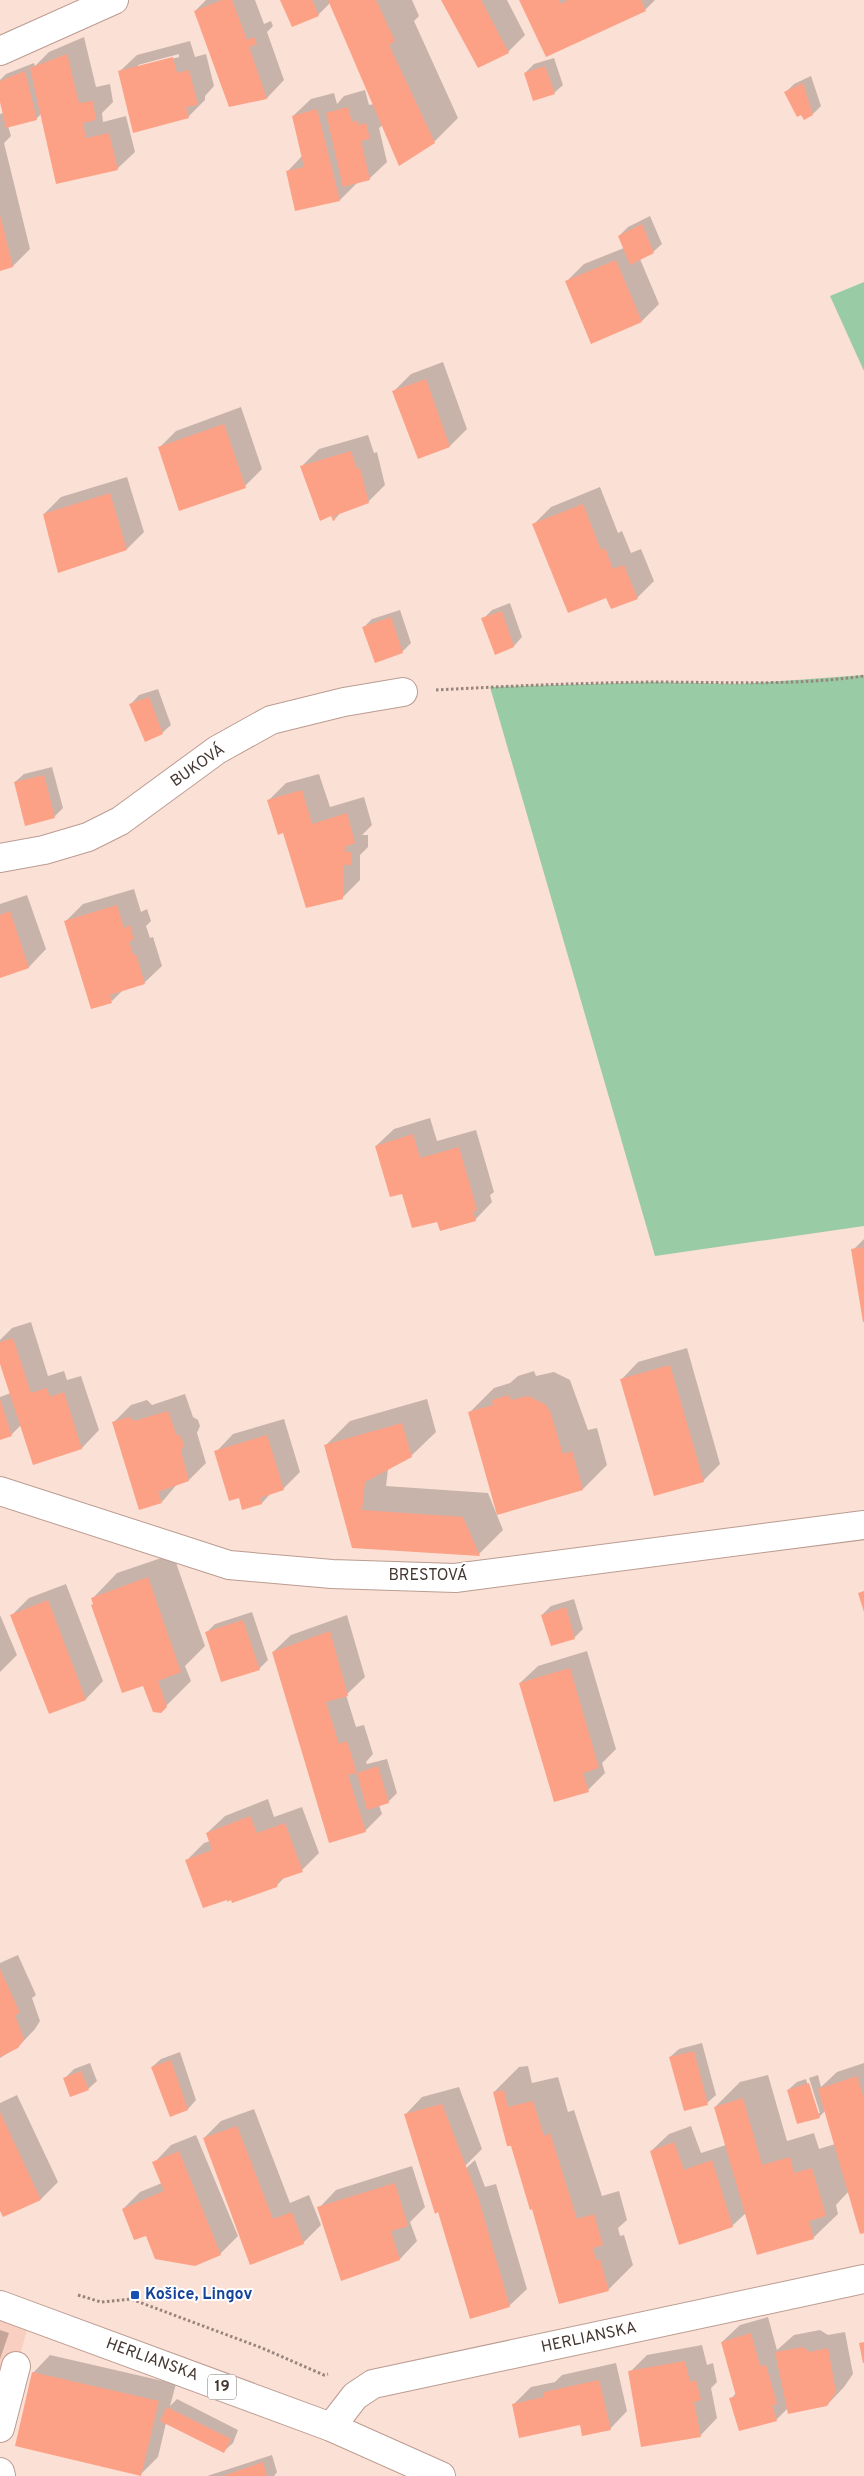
<svg xmlns="http://www.w3.org/2000/svg" width="864" height="2476" viewBox="0 0 864 2476" font-family="Overpass,sans-serif">
<style>
.built{fill:#f8cfc0}
.green{fill:#99cca5}
.shadow{fill:#0003;fill-rule:evenodd}
.building{fill:#fda186}
.lines{fill:none;stroke-linecap:round;stroke-linejoin:round}
.minor-casing{stroke:#bb9c91;stroke-width:30}
.primary-casing{stroke:#bb9c91;stroke-width:30}
.path{stroke:#98847d;stroke-width:3;stroke-dasharray:2.5 2.5;stroke-linecap:butt}
.minor{stroke:#fff;stroke-width:28}
.primary{stroke:#fff;stroke-width:28}
.transit-dot{fill:#1a4fb4;stroke:#fff;stroke-width:2}
.labels{text-anchor:middle;dominant-baseline:central;stroke-width:4;stroke-linejoin:round;paint-order:stroke}
.shield{fill:#fff;stroke:#7d7470;stroke-width:1}
.shield-label{font-size:15px;font-weight:bold;fill:#453833}
.street-label{font-size:16px;fill:#453833;stroke:#fff}
.transit-label{font-size:16px;font-weight:bold;fill:#164399;stroke:#fff;text-anchor:start}
</style>
<rect width="100%" height="100%" fill="#fbe0d6"/>
<path class="built" d="M0 2305 31 2315 0 2428Z"/>
<g class="green">
<path d="M864 282V371L830 296Z"/>
<path d="M864 675V1226L655 1256 490 687 654 682 740 684Z"/>
</g>
<g class="shadow">
<path d="M206 0H255L264 24 271 21 273 26 267 32 284 80 267 98 230 106 195 11Z"/>
<path d="M282 0H412L419 16 414 21 458 118 434 142 383 125 379 128 387 162 369 179 357 183 340 200 287 172 302 156 293 116 311 99 334 93 337 104 344 96 365 90 369 105 374 104 330 3 318 15Z"/>
<path d="M442 0H507L525 35 508 52Z"/>
<path d="M521 0H655L645 10 547 55Z"/>
<path d="M84 37 96 87 110 84 113 102 102 113 103 122 126 116 135 152 117 169 41 114 36 119 8 126 11 136 4 143 30 249 13 266 0 269V114L4 113 0 96V80L6 74 34 63 35 66 49 52Z"/>
<path d="M190 41 195 57 206 54 214 86 205 96V100L188 117 119 72 137 55ZM179 54V57L138 68V65Z"/>
<path d="M554 58 563 85 554 93 525 73 534 64Z"/>
<path d="M811 76 821 106 813 114 785 93 794 84Z"/>
<path d="M650 216 662 244 653 252 640 259 659 304 642 321 567 281 584 264 624 248 619 236 628 227Z"/>
<path d="M443 362 467 429 450 446 418 457 394 391 411 374Z"/>
<path d="M241 407 262 469 245 486 159 448 176 431Z"/>
<path d="M368 435 374 453 377 452 385 485 368 502 342 511 335 519 302 466 319 449Z"/>
<path d="M127 477 144 532 127 549 44 514 61 497Z"/>
<path d="M600 487 618 533 622 531 631 553 641 549 654 581 637 598 607 597 534 524 551 507Z"/>
<path d="M510 603 522 637 514 646 496 653 483 619 492 610Z"/>
<path d="M400 610 411 643 402 652 364 627 372 619Z"/>
<path d="M158 689 171 725 162 733 131 704 139 695Z"/>
<path d="M52 767 63 808 54 817 15 782 24 774Z"/>
<path d="M319 774 330 807 364 797 372 825 362 835H368V847L360 855V880L343 897 284 832 269 800 286 783Z"/>
<path d="M134 889 141 912 147 909 151 921 146 926 150 938 153 937 162 966 144 983 123 990 112 1001 65 922 83 904Z"/>
<path d="M27 895 46 949 29 967 0 976V904Z"/>
<path d="M430 1118 437 1141 476 1130 494 1192 490 1195 492 1202 475 1220H437L376 1146 394 1129Z"/>
<path d="M864 1239V1321L853 1250Z"/>
<path d="M31 1322 48 1376 64 1371 67 1380 81 1376 99 1430 82 1448 34 1464 21 1425 11 1435 0 1438V1397L11 1393 0 1360V1340L12 1328Z"/>
<path d="M687 1348 720 1464 703 1481 621 1380 638 1362Z"/>
<path d="M534 1371 536 1376 554 1372 570 1380 588 1430 597 1428 607 1465 583 1489 498 1513 469 1413 494 1388 510 1383 518 1376Z"/>
<path d="M185 1394 193 1417 198 1420 200 1426 197 1433 206 1463 189 1480 178 1483 162 1502 114 1422 131 1405 147 1400 152 1405Z"/>
<path d="M427 1399 436 1432 411 1456 388 1469 386 1486 488 1493 503 1530 479 1554 353 1546 325 1446 350 1421Z"/>
<path d="M284 1419 300 1472 283 1489 271 1493 262 1503 243 1508 240 1496 216 1452 233 1434Z"/>
<path d="M173 1554 205 1646 185 1666 191 1681 161 1711 94 1603 93 1598 117 1573Z"/>
<path d="M66 1584 103 1681 86 1699 50 1712 12 1615 29 1598Z"/>
<path d="M574 1599 583 1629 575 1637 551 1644 542 1615 551 1606Z"/>
<path d="M252 1612 268 1660 259 1669 206 1633 215 1624Z"/>
<path d="M0 1615 17 1655 0 1672Z"/>
<path d="M347 1615 365 1677 346 1695 356 1727 364 1725 373 1754 366 1762 367 1764 387 1759 397 1793 388 1802 379 1805 382 1814 365 1831 273 1652 291 1635Z"/>
<path d="M587 1651 616 1749 602 1763 605 1773 588 1790 520 1683 538 1666Z"/>
<path d="M268 1799 274 1817 302 1807 319 1853 302 1870 286 1876 276 1886 232 1899 186 1861 204 1843 210 1841 207 1833 225 1816Z"/>
<path d="M18 1955 36 1995 32 1998 40 2021 35 2029 18 2047 0 2058V1963Z"/>
<path d="M702 2043 716 2095 707 2103 670 2057 679 2049Z"/>
<path d="M180 2052 196 2100 188 2109 171 2115 152 2067 161 2059Z"/>
<path d="M90 2063 97 2081 88 2089 65 2078 74 2069Z"/>
<path d="M864 2063V2231L849 2191 836 2205 838 2214 813 2238 746 2213 732 2226 651 2151 669 2134 691 2126 701 2153 726 2145 715 2107 740 2082 768 2075 787 2141 814 2133 819 2149 835 2144 826 2110 819 2117 788 2090 797 2082 806 2079 817 2113H820L809 2078 818 2075 821 2087 837 2072Z"/>
<path d="M528 2066 532 2083 558 2077 568 2112 574 2110 602 2196 619 2191 627 2220 618 2228 620 2236 624 2235 633 2265 609 2289 560 2303 533 2208 494 2092 519 2067Z"/>
<path d="M459 2087 482 2149 464 2167V2170L475 2160 485 2187 496 2184 527 2289 509 2306 439 2211 405 2115 422 2097Z"/>
<path d="M17 2095 58 2182 41 2199 0 2208V2103Z"/>
<path d="M254 2109 290 2203 309 2195 321 2225 303 2243 251 2263 204 2138 221 2121Z"/>
<path d="M196 2135 238 2236 220 2254 194 2265 147 2234 123 2209 140 2192 162 2183 154 2163 171 2145Z"/>
<path d="M412 2166 425 2207 410 2222 417 2241 400 2259 342 2279 319 2208 336 2190Z"/>
<path d="M768 2317 777 2350 794 2335 820 2330 828 2335 845 2332 853 2374 844 2387 827 2405 788 2408 776 2420 731 2399 736 2393 722 2342 740 2325Z"/>
<path d="M0 2330 9 2333 0 2359Z"/>
<path d="M702 2345 707 2365 713 2363 717 2382 711 2388 717 2418 700 2436 630 2372 647 2355Z"/>
<path d="M50 2355 176 2384 170 2406 177 2399 238 2430 233 2443 224 2451 166 2423 158 2457 141 2474 33 2373Z"/>
<path d="M616 2363 627 2411 610 2429 581 2424 513 2405 531 2387 555 2382 562 2375Z"/>
<path d="M272 2455 277 2472 274 2476H207Z"/>
</g>
<g class="building">
<path d="M222 0H232L247 40 254 37 257 44 249 47 267 99 229 107 194 11Z"/>
<path d="M280 0H312L319 16 292 27Z"/>
<path d="M328 0H376L395 41 389 45 435 143 399 166Z"/>
<path d="M441 0H481L509 53 478 68Z"/>
<path d="M519 0H559L561 4 568 0H641L646 11 546 57Z"/>
<path d="M67 54 79 103 93 101 96 120 83 123 86 138 109 133 118 170 56 184 30 68Z"/>
<path d="M173 57 177 73 189 70 198 105 186 107 189 118 133 133 118 71Z"/>
<path d="M545 66 555 94 533 101 524 73Z"/>
<path d="M25 71 37 120 6 128 0 102V81Z"/>
<path d="M803 83 813 115 804 120 801 115 797 117 784 92Z"/>
<path d="M348 107 352 122 357 120V125L366 123 370 139 361 141 370 180 343 187 326 113Z"/>
<path d="M317 109 340 201 295 211 286 171 304 167 292 116Z"/>
<path d="M0 215 13 267 0 271Z"/>
<path d="M642 224 654 253 630 265 618 236Z"/>
<path d="M616 260 642 322 591 344 565 281Z"/>
<path d="M426 379 450 447 418 459 392 391Z"/>
<path d="M224 424 246 488 179 511 158 447Z"/>
<path d="M351 451 357 469 360 468 369 503 334 516 335 520 333 521 331 516 320 521 300 466Z"/>
<path d="M110 493 127 550 58 573 43 514Z"/>
<path d="M583 504 601 550 605 548 613 569 624 565 638 599 611 609 606 598 568 613 532 524Z"/>
<path d="M502 611 514 647 495 655 481 618Z"/>
<path d="M391 617 403 653 375 663 362 627Z"/>
<path d="M149 697 163 734 145 742 129 704Z"/>
<path d="M44 775 55 818 25 826 14 782Z"/>
<path d="M302 790 312 824 347 813 355 843 345 847V852H352L351 865H343V899L306 908 283 833 278 835 267 800Z"/>
<path d="M117 905 124 928 130 925 134 940 129 941 133 955 136 954 145 984 110 995 112 1003 91 1009 64 921Z"/>
<path d="M10 911 29 968 0 978V915Z"/>
<path d="M413 1134 420 1158 459 1147 477 1210 473 1211 476 1221 440 1231 437 1222 412 1228 402 1194 390 1197 375 1146Z"/>
<path d="M864 1247V1322H863L851 1249Z"/>
<path d="M13 1338 31 1393 47 1388 50 1397 64 1392 82 1449 33 1465 0 1364V1342Z"/>
<path d="M670 1365 704 1482 654 1496 620 1379Z"/>
<path d="M509 1395 511 1400 528 1396 545 1404 550 1411 563 1454 572 1451 583 1490 497 1515 468 1412 493 1405 492 1400Z"/>
<path d="M0 1399 12 1436 0 1440Z"/>
<path d="M168 1411 176 1434 181 1437 184 1445 181 1451 189 1481 158 1492 162 1503 139 1510 112 1422 129 1417 134 1421Z"/>
<path d="M402 1423 412 1457 365 1482 362 1510 463 1517 480 1556 352 1548 324 1445Z"/>
<path d="M267 1435 284 1490 260 1498 262 1504 242 1510 239 1498 229 1501 214 1451Z"/>
<path d="M148 1577 181 1672 158 1681 167 1707 161 1713 153 1712 143 1686 122 1693 91 1605 93 1604 91 1598Z"/>
<path d="M864 1591V1612L858 1593Z"/>
<path d="M48 1600 86 1700 49 1714 10 1615Z"/>
<path d="M566 1607 575 1639 551 1646 541 1615Z"/>
<path d="M243 1620 260 1670 221 1682 205 1632Z"/>
<path d="M330 1631 348 1696 326 1702 339 1744 347 1741 357 1773 348 1775 366 1832 329 1843 272 1652Z"/>
<path d="M570 1668 599 1768 583 1773 589 1792 554 1802 519 1683Z"/>
<path d="M378 1766 389 1803 367 1810 357 1773Z"/>
<path d="M250 1816 257 1833 285 1823 303 1872 279 1880 277 1887 232 1903 231 1900 227 1902V1900L203 1908 185 1860 212 1850 206 1833Z"/>
<path d="M0 1969 20 2013 15 2015 24 2039 18 2048 0 2057Z"/>
<path d="M694 2051 708 2105 684 2111 669 2057Z"/>
<path d="M171 2060 188 2110 170 2117 151 2067Z"/>
<path d="M81 2071 89 2090 70 2097 63 2078Z"/>
<path d="M857 2076 864 2099V2233L860 2234 818 2089Z"/>
<path d="M809 2083 820 2118 797 2124 787 2090Z"/>
<path d="M504 2090 508 2107 533 2101 544 2136 550 2133 577 2219 594 2214 603 2245 593 2248 596 2260 600 2259 609 2291 559 2304 532 2209 530 2210 511 2146H507L493 2092Z"/>
<path d="M743 2098 762 2165 790 2157 794 2173 812 2168 826 2216 809 2221 814 2239 757 2255 714 2107Z"/>
<path d="M442 2104 479 2200 510 2307 470 2319 438 2212 435 2214 404 2114Z"/>
<path d="M0 2112 41 2200 3 2217 0 2211Z"/>
<path d="M237 2126 273 2219 292 2212 304 2244 250 2265 203 2138Z"/>
<path d="M674 2142 684 2170 712 2160 733 2227 679 2245 650 2151Z"/>
<path d="M179 2151 221 2255 195 2266 155 2259 146 2236 134 2240 122 2209 164 2191 152 2162Z"/>
<path d="M395 2183 408 2226 391 2231 400 2260 341 2281 317 2207Z"/>
<path d="M751 2333 760 2366 766 2365 777 2404 772 2405 777 2421 739 2431 729 2398 736 2396 721 2342Z"/>
<path d="M864 2342V2363H863L859 2343Z"/>
<path d="M803 2347 810 2352 828 2348 836 2392 827 2406 788 2414 775 2352Z"/>
<path d="M685 2361 690 2382 696 2380 701 2400 694 2402 701 2437 641 2447 628 2371Z"/>
<path d="M32 2372 159 2401 141 2476 15 2446Z"/>
<path d="M599 2380 611 2430 582 2436 580 2425 519 2438 512 2404 544 2397V2392Z"/>
<path d="M167 2407 231 2439 224 2453 160 2421Z"/>
<path d="M263 2462 267 2476H223Z"/>
</g>
<g class="lines">
<g class="minor-casing">
<g id="minor">
<path d="M0 51 114 0"/>
<path d="M0 858 44 850 88 837 120 821 217 750 271 720 344 702 403 692"/>
<path d="M0 1491 229 1565 332 1574 455 1578 864 1525"/>
<path d="M331 2427 355 2396 373 2384 864 2279"/>
<path d="M0 2428 16 2366"/>
<path d="M0 2472 1 2476"/>
</g>
</g>
<g class="primary-casing">
<path id="primary" d="M0 2305 331 2427 441 2476"/>
</g>
<g class="path">
<path d="M436 690C508 686 580 683 652 682 723 682 793 686 864 676"/>
<path d="M78 2295 101 2302 131 2299 262 2348 324 2375 328 2374"/>
</g>
<use href="#minor" class="minor"/>
<use href="#primary" class="primary"/>
</g>
<rect class="transit-dot" x="130" y="2290" width="10" height="10" rx="2.5"/>
<g class="labels">
<rect class="shield" x="208" y="2374.5" width="28" height="25" rx="4"/>
<g class="shield-label">
<text x="222" y="2387">19</text>
</g>
<g class="street-label">
<text transform="translate(198 766) rotate(-35)">BUKOVÁ</text>
<text x="428" y="1576">BRESTOVÁ</text>
<text transform="translate(589 2338) rotate(-12)">HERLIANSKA</text>
<text transform="translate(152 2360) rotate(20)">HERLIANSKA</text>
</g>
<g class="transit-label">
<text x="145" y="2295">Košice, Lingov</text>
</g>
</g>
</svg>
